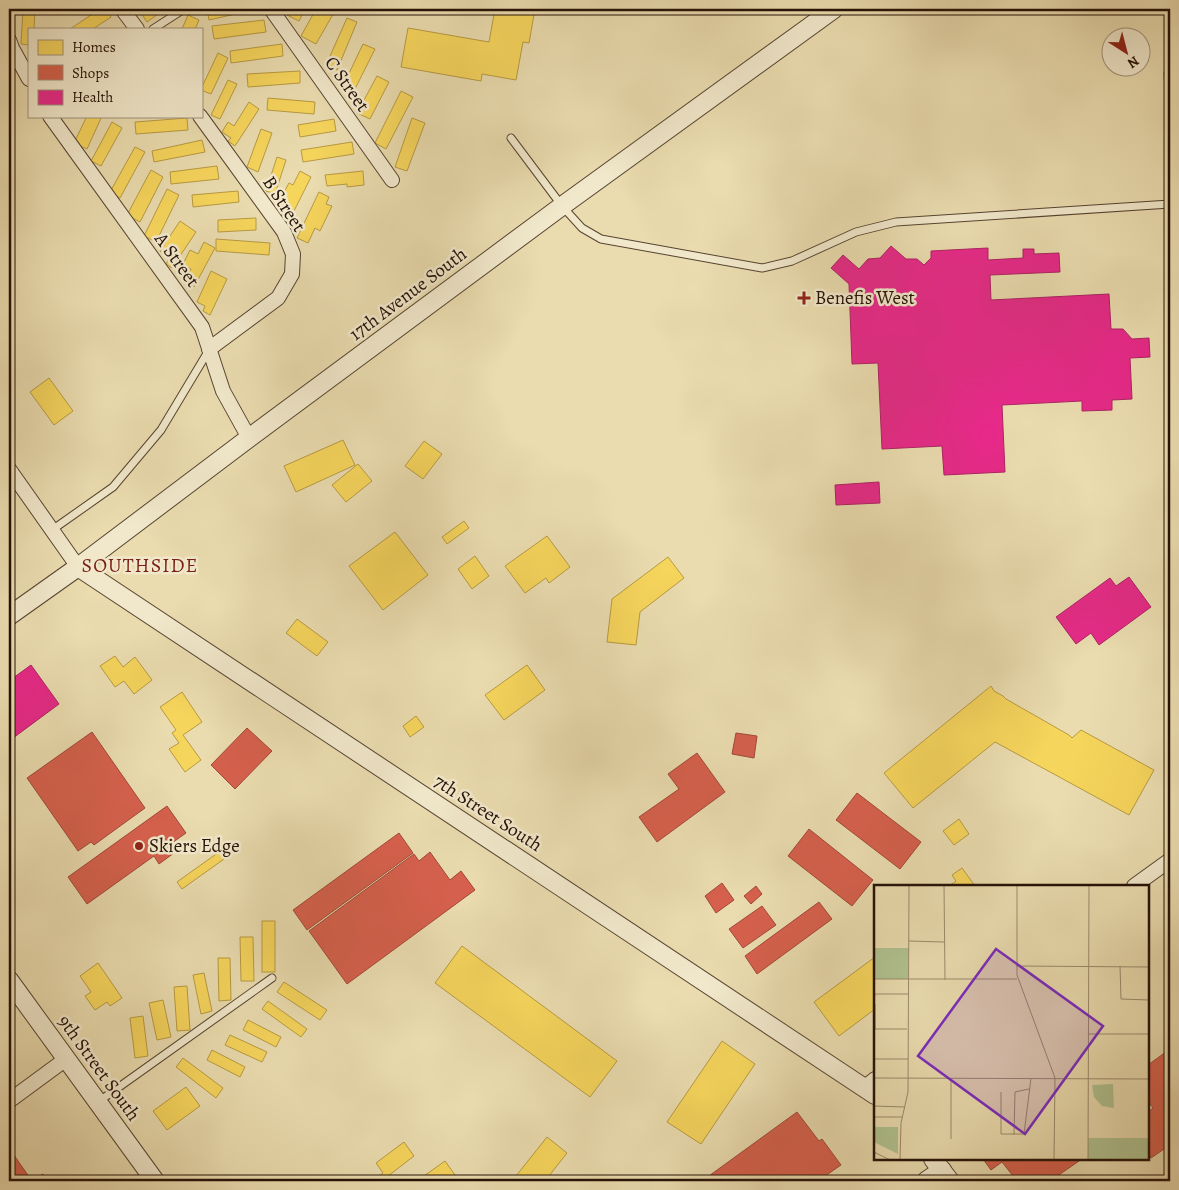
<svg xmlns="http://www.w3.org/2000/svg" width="1179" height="1190" viewBox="0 0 1179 1190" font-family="Alegreya,serif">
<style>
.homes{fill:#f6d55c;stroke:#b79a42}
.shops{fill:#d6604d;stroke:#a14838}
.health{fill:#e7298a;stroke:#ad2263}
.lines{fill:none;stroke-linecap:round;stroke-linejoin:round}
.service-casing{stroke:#564431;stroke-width:9}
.minor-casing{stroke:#564431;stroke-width:16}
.tertiary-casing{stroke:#564431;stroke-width:20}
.service{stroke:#f1e8cb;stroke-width:7}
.minor{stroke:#f1e8cb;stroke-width:14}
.tertiary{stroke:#f1e8cb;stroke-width:18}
.poi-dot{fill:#8f2418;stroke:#f1e8cb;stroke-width:2}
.labels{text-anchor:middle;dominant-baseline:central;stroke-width:5;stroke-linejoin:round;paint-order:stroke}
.street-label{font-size:19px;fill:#251107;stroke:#f1e8cb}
.poi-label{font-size:19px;fill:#251107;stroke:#f1e8cb;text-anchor:start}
.neighbourhood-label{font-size:20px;letter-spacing:1px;fill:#7a1f14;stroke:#f1e8cb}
.inset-road{fill:none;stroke:#9b8b6c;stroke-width:1}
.view{fill:#7b2cbf;fill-opacity:0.15;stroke:#7b2cbf;stroke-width:2.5}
.inset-edge{fill:none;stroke:#251107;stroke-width:2.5}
</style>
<rect width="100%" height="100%" fill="#eadcaf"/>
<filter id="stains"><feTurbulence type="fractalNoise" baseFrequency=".004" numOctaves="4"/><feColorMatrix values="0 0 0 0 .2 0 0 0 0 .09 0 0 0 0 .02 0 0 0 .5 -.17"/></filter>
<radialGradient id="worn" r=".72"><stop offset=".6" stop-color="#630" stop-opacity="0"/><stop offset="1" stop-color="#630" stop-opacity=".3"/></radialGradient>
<g class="homes">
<path d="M23 9H35L34 29H29V45L21 44Z"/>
<path d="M100 9H106L111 17 93 29H70Z"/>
<path d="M147 9H165L147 22 141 13Z"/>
<path d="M213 9H249V11L209 20 207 10Z"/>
<path d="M290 9H305L299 21 287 15Z"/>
<path d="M316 9H336L316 44 301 36Z"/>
<path d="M495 9H535L529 43 523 42 516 80 482 74 481 81 401 67 408 28 489 42Z"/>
<path d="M188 15 199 20 195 29H182Z"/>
<path d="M347 18 357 22 337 70 326 65Z"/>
<path d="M264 20 266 32 214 39 212 26Z"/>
<path d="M282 44 283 56 231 63 230 51Z"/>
<path d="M363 44 375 49 354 91 343 86Z"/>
<path d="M218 53 228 58 211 94 201 90V89Z"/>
<path d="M300 71V83L248 87 247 74Z"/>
<path d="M377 76 389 82 370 119 357 113Z"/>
<path d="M228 80 237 84 220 119 211 115Z"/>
<path d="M401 91 413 97 386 149 375 143Z"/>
<path d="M268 98 315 102 314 114 267 110Z"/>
<path d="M249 102 259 109 235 146 228 141 231 138 222 132 228 122 234 126Z"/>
<path d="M87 116H102L87 149 74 143Z"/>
<path d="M187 118 188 130 136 134 135 122Z"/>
<path d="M412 118 425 123 407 171 395 167Z"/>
<path d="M334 119 336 131 300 137 298 125Z"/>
<path d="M112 122 122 128 101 166 91 161Z"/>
<path d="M261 129 272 133 258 172 247 167Z"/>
<path d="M202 140 205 152 154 162 152 151Z"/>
<path d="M352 142 354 154 303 162 301 150Z"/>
<path d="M135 147 145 152 120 198 110 192Z"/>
<path d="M277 157 286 160 275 194 266 191Z"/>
<path d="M217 166 219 179 171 184 170 172Z"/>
<path d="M151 170 163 177 140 222 127 215Z"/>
<path d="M300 171 311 177 290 219 274 211 289 183 293 185Z"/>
<path d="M363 171 364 185 347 187V184L327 186 325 175Z"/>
<path d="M167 189 179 195 156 242 144 236Z"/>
<path d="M238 191 239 202 193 207 192 195Z"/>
<path d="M319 192 329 197 326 204 332 206 320 231 315 228 308 243 297 238Z"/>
<path d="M256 218V230L218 232V220Z"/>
<path d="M180 221 196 232 172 268 166 264 170 258 160 251Z"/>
<path d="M216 239 270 243 269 255 216 251Z"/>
<path d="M204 242 215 248 194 287 184 282 191 269 183 264 190 250 198 254Z"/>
<path d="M211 271 227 279 210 315 203 311 205 306 197 302Z"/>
<path d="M49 378 73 411 54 425 30 392Z"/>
<path d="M343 440 355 465 296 492 284 466Z"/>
<path d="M424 441 442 454 423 479 405 466Z"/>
<path d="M358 464 372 481 346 502 332 485Z"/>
<path d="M464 521 469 528 447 544 442 537Z"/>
<path d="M395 532 428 575 383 610 349 566Z"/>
<path d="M547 536 570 567 549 583 546 578 525 593 505 566Z"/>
<path d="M475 556 489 576 472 589 458 569Z"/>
<path d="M668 557 684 578 640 612 636 645 607 642 612 599Z"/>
<path d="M297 619 328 642 317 656 286 633Z"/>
<path d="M115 656 123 667 135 657 152 680 134 694 124 681 115 687 100 666Z"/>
<path d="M527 665 545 690 504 720 485 695Z"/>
<path d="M991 686 994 691 1003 696 1006 699 1069 735 1072 738 1081 730 1154 770 1129 815 995 742 913 808 884 773Z"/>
<path d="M182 692 202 722 183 735 201 760 185 772 169 749 179 743 172 733 176 730 160 707Z"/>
<path d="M416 716 424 727 410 737 403 726Z"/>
<path d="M959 819 969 834 954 845 943 831Z"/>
<path d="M226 847 231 854 182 889 177 882Z"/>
<path d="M962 868 975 886H949L956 881 952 875Z"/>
<rect x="262" y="921" width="13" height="51"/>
<path d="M240 937H253L254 981H241Z"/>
<path d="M462 946 617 1061 590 1097 435 983Z"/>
<path d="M875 957V1009L839 1036 814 1002Z"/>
<path d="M218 958H230L231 1000 219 1001Z"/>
<path d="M98 963 122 998 110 1006 107 1002 95 1010 85 996 91 992 80 976Z"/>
<path d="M204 973 212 1011 201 1014 193 975Z"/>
<path d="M284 982 327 1010 320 1020 277 992Z"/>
<path d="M187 986 190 1030 177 1031 174 987Z"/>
<path d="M163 1000 171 1037 157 1040 149 1003Z"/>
<path d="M268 1001 307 1029 301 1037 262 1009Z"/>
<path d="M143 1016 148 1056 135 1058 130 1018Z"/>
<path d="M248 1020 281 1037 276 1047 243 1030Z"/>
<path d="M230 1035 267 1052 262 1062 225 1045Z"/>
<path d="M722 1041 755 1064 701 1144 667 1122Z"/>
<path d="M212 1050 245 1067 240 1077 207 1060Z"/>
<path d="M183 1058 223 1088 216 1098 176 1067Z"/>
<path d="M186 1087 200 1106 167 1130 153 1111Z"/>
<path d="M547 1137 567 1153 545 1181H512Z"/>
<path d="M404 1142 414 1156 388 1176 391 1181H372L383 1173 376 1163Z"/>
<path d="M445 1161 455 1175 446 1181H417Z"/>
</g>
<g class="shops">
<path d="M247 728 272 751 235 789 211 765Z"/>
<path d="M92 732 145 808 94 845 91 842 78 851 27 778Z"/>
<path d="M736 733 757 736 754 758 732 754Z"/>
<path d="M697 753 725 792 657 842 639 817 679 789 668 774Z"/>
<path d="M857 793 921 842 900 869 836 820Z"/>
<path d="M167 806 186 833 169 845 174 853 159 864 154 856 87 904 68 877Z"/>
<path d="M809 829 873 880 852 906 788 856Z"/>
<path d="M399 833 413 853 307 930 293 910Z"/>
<path d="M430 852 450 880 461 871 475 890 347 984 309 931 414 854 419 861Z"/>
<path d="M722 883 734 900 716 913 705 896Z"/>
<path d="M756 886 762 894 751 904 744 896Z"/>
<path d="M819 902 832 919 757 974 745 956Z"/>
<path d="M762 906 776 925 743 948 729 929Z"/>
<path d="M1170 1049V1145L1151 1158 1148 1153V1112L1153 1108 1148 1101V1065Z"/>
<path d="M797 1112 819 1141 822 1139 841 1165 818 1181H702Z"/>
<path d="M9 1148 32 1181 43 1174 48 1181H9Z"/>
<path d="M983 1159H1082L1050 1181H1017L1002 1162 991 1170Z"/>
</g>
<g class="health">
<path d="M1164 72H1170V135H1167Z"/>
<path d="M891 246 906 259H917L924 265 931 258V251L988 248V260L1023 258V249H1034V254L1059 253 1060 272 990 275 991 300 1109 294 1111 329H1123L1132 339 1149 338 1150 357 1130 358 1132 399 1112 400V410L1082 411V401L1002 405 1005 472 944 475 942 446 882 449 878 363 852 364 849 284 831 268 843 255 859 269 868 259 880 258Z"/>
<path d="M879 482 880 503 836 505 835 485Z"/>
<path d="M1129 577 1151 607 1099 645 1091 633 1076 644 1056 617 1110 578 1116 586Z"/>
<path d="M31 665 59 704 9 741V681Z"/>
</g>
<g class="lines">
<g class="service-casing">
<g id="service">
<path d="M153 29 184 9"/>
<path d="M511 138 562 206 582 228 601 239 762 268 792 261 856 232 896 222 1170 204"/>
<path d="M52 530 113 487 161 430 209 350"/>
<path d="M98 1102 272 978"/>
</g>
</g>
<g class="minor-casing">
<g id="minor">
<path d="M122 9 137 29"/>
<path d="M271 9 392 180"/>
<path d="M9 40 12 48 29 79"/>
<path d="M50 116 202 327 223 391 249 438"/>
<path d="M200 116 284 232 293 254 292 274 278 298 209 349"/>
<path d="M9 469 78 567"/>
<path d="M1134 886 1170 860"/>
<path d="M865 1087 875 1079"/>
<path d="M9 1101 66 1059"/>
</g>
</g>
<g class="tertiary-casing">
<g id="tertiary">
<path d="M78 567 875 1095"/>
<path d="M9 616 78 567 249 438 562 206 834 9"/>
<path d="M9 980 155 1181"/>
<path d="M933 1159 950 1181"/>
<path d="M926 1181 942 1170"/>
</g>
</g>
<use href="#service" class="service"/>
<use href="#minor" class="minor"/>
<use href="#tertiary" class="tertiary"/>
</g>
<g class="poi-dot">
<path d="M801.5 290.5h5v5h5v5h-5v5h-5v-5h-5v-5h5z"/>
<circle cx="139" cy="846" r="5"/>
</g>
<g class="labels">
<g class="street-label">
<text transform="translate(347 84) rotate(55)">C Street</text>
<text transform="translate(284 204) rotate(57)">B Street</text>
<text transform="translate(177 260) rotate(54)">A Street</text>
<text transform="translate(408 294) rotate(-37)">17th Avenue South</text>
<text transform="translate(488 813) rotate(33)">7th Street South</text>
<text transform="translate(99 1068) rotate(54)">9th Street South</text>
</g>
<g class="poi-label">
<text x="815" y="298">Benefis West</text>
<text x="149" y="846">Skiers Edge</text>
</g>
<g class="neighbourhood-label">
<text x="140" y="565">SOUTHSIDE</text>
</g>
</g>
<g transform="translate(874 885)">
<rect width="275" height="275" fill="#eadcaf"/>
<path d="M0 63H35L34 94H0ZM239 199 240 223 228 221 220 212 218 200ZM0 242H24V269L0 257ZM214 253H275V275H214Z" fill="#b0c290"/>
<path class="inset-road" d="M70 0 71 95M143 0V90L181 193 180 275M35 56 70 57M142 81 275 82M246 81 247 114 275 115M0 94H143M0 119 1 109H34M1 119V144M0 144H33M214 149H275M0 174H34M0 193 275 194M77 193V254M127 207V249H150L157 193M0 221 31 222M0 232H28M140 250 141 207 155 204M0 267 16 275M26 275 27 238 34 207 35 0M214 275 215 0"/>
<path class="view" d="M122 64 229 141 151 249 44 171Z"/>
<rect width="275" height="275" class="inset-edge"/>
</g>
<rect width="1179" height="1190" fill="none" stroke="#eadcaf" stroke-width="30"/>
<rect x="10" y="10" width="1159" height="1170" fill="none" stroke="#251107" stroke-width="2.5"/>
<rect x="15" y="15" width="1149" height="1160" fill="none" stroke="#251107"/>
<rect x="28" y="28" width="175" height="90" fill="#f1e8cb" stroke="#9f927d"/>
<rect x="38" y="40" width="25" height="15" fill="#f6d55c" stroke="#9f927d"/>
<text x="72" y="52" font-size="15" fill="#251107">Homes</text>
<rect x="38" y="65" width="25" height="15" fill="#d6604d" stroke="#9f927d"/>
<text x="72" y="78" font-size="15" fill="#251107">Shops</text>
<rect x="38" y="90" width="25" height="15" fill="#e7298a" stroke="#9f927d"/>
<text x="72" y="102" font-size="15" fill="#251107">Health</text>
<g transform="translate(1126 52) rotate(144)"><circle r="24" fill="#f1e8cb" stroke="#9f927d"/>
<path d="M0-4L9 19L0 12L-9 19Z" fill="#8f2418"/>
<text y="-8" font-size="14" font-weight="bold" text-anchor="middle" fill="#251107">N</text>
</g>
<rect width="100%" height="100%" filter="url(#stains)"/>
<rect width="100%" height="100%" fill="url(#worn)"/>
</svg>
